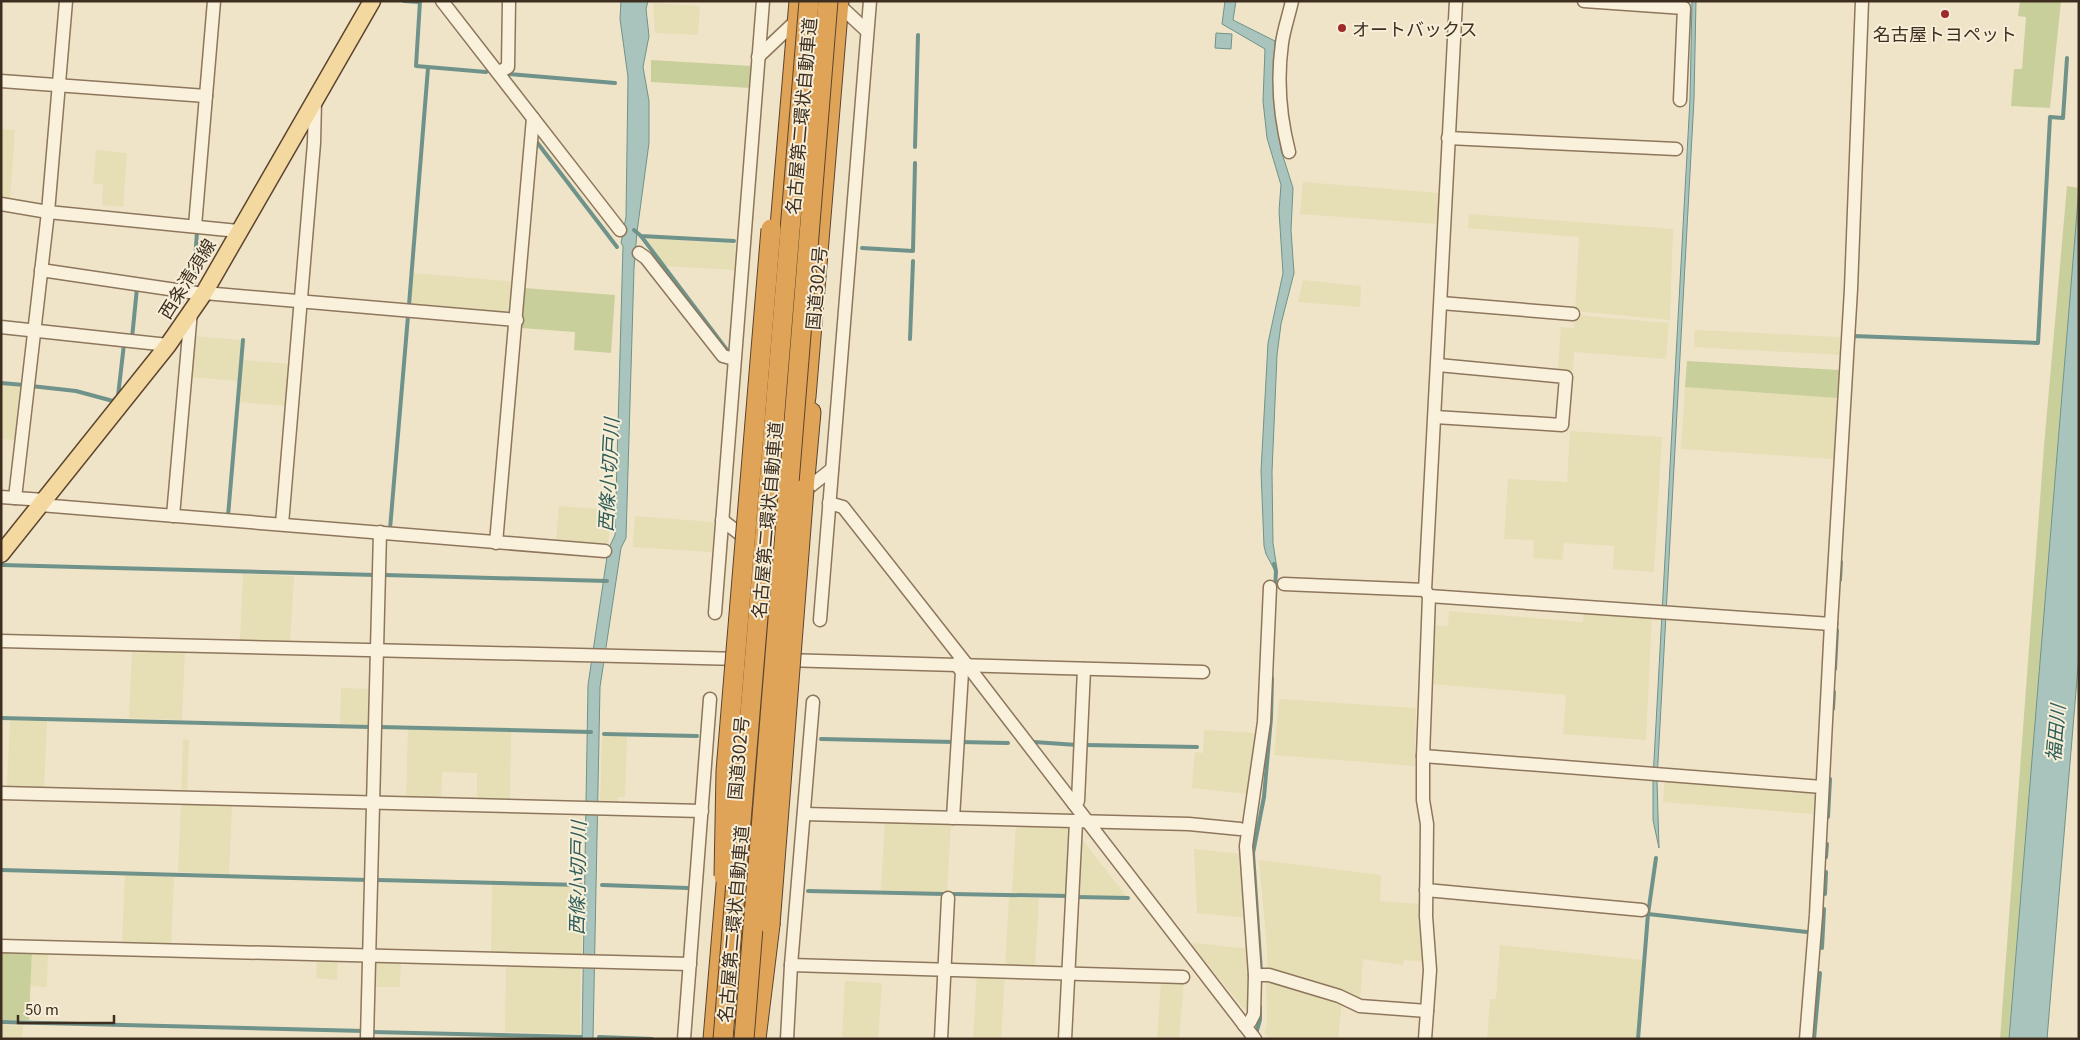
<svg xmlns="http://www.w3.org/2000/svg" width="2080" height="1040" viewBox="0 0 2080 1040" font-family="Georgia,'Noto Sans JP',serif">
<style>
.farmland{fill:#e6deb5}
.green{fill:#c9cf9b}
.water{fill:#a9c4bc;stroke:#6f938a}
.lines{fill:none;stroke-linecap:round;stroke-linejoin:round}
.stream{stroke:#6f938a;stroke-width:4}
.minor-casing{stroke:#8d765c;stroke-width:15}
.major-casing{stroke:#5b4430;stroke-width:19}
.highway-casing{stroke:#5b4430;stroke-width:21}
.minor{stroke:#faf1dc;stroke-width:12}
.major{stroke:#f3d9a0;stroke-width:16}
.highway{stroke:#e0a458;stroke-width:19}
.highway-bridge-casing{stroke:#5b4430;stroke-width:21;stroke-linecap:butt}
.highway-bridge{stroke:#e0a458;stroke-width:19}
.poi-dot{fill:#9e2a2b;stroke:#f7eed8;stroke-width:2}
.labels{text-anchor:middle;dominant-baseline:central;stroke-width:4;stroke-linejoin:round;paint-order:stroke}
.poi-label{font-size:18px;fill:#3d2e20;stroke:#f7eed8;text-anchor:start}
.street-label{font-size:18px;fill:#3d2e20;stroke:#f7eed8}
.water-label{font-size:19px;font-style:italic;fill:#2f5d5a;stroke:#f7eed8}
</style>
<rect width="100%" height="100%" fill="#f0e4c8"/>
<g class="farmland">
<path d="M653 3 700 6 698 35 655 33Z"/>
<path d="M1 129 15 130 10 201 1 200Z"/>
<path d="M96 150 127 153 123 207 102 205 103 185 93 183Z"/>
<path d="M1303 182 1439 193 1438 224 1300 214Z"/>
<path d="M1469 214 1673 229 1670 320 1575 311 1579 237 1468 228Z"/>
<path d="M646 238 736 244 734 270 663 266 646 242Z"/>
<path d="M413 273 518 282 509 316 410 308Z"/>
<path d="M1303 280 1361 286 1360 307 1298 302Z"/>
<path d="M1575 315 1669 323 1666 359 1574 352 1573 371 1558 370 1561 327 1574 328Z"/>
<path d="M1695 330 1840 337V355L1694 347Z"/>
<path d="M192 336 241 340 238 381 189 377Z"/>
<path d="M243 360 292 364 288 406 239 402Z"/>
<path d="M1 385 24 386 17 440 1 439Z"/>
<path d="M1685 387 1837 398 1834 459 1681 449Z"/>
<path d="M1570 431 1662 437 1654 572 1613 569 1614 546 1564 543 1562 560 1533 558 1534 540 1504 539 1508 479 1567 482Z"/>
<path d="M559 506 611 510 608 544 556 541Z"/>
<path d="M635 516 714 522 712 552 633 547Z"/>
<path d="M243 574 294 576 290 644 240 642Z"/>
<path d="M1584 610 1652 615 1646 740 1563 734 1566 695 1432 684 1433 625 1448 626 1449 611 1583 622Z"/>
<path d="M132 649 185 651 182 720 129 718Z"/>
<path d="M341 688 373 689 372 725 340 724Z"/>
<path d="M1279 699 1416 708 1415 766 1274 755Z"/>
<path d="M10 720 47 721 44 790 7 788Z"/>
<path d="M408 729 511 732 510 803 477 802V773L442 772 441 802 406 801Z"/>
<path d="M1204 730 1257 733 1249 794 1192 788 1195 752 1203 753Z"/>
<path d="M602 736 627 737 625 797H618V805L600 804Z"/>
<path d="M183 739 189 740 187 794H181Z"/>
<path d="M1665 777 1816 789 1814 814 1663 802Z"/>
<path d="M181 802 232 805 229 874 178 872Z"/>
<path d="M885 819 951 823 947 891 945 893 881 890Z"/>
<path d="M1016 823 1070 825 1069 894 1012 893Z"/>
<path d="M1080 837 1127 897 1077 895Z"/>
<path d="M1194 849 1242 854 1247 918 1197 913Z"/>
<path d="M1259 860 1381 875 1380 901 1420 904 1424 962 1404 960 1403 965 1363 959 1360 1002 1267 972V949Z"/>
<path d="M125 874 174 877 171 946 122 944Z"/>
<path d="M492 885 583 887 582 957 491 956Z"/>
<path d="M1009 897 1039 898 1035 968 1005 967Z"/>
<path d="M1196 943 1250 949 1251 1009 1245 1010 1192 945Z"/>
<path d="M1500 945 1643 960 1636 1039H1487L1490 999H1496Z"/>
<path d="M32 950 48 951 47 987 30 986Z"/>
<path d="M320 958 338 959 337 980 316 978 317 961Z"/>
<path d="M376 960 401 961 400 987H373V962Z"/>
<path d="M506 963 581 964 580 1034 505 1032Z"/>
<path d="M977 974 1005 975 1001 1039H973Z"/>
<path d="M1266 978 1342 1001 1338 1039H1269L1264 1032 1267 1024Z"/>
<path d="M1161 980 1184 981 1179 1039H1157Z"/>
<path d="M845 981 882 983 878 1039H842Z"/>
<path d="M1 1025 23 1026 22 1039H1Z"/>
</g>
<g class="green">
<path d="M2020 1H2061L2050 108 2011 106 2014 69H2022L2026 17 2018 16Z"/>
<path d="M651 60 752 66 751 88 651 82Z"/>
<path d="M2067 186 2079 188 2009 1039H2000L2044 446Z"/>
<path d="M524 288 615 295 611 353 574 350 575 332 521 328Z"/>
<path d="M1687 361 1839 370 1837 398 1685 387Z"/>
<path d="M1 949 32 950 29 1020H1Z"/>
</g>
<g class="water">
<path d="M621 1H648L646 9 649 36 643 67 649 101V143L637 232 634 268 626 538 621 548 600 687 593 1039H582L588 685 608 550 615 535 623 246 621 243 626 217 628 77 620 19Z"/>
<path d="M1225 1H1236L1233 20 1275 41 1274 97 1281 150 1293 188 1291 230 1294 273 1281 324 1277 355 1272 472 1273 543 1277 569H1274L1266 554 1264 546 1261 471 1268 343 1283 273 1279 211 1281 185 1267 138 1263 101 1265 49 1222 24Z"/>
<path d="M1692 1H1696L1694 99 1657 780 1659 848 1653 820V779L1690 99Z"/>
<path d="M1216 33 1232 34 1231 49 1215 48Z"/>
<path d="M2079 188V655L2047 1039H2009Z"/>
</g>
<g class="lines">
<g class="stream">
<path d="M404 1 419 2"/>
<path d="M420 1 416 66 486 72"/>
<path d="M509 74 615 83"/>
<path d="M536 141 617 247"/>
<path d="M915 147 918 35"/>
<path d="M634 230 641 236 734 241"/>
<path d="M641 236 727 350"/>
<path d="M862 248 913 251 915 163"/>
<path d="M193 289 197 232"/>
<path d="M409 305 428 68"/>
<path d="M132 338 137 288"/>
<path d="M910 339 913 261"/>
<path d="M1853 339V336L2038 343 2050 117 2063 118 2067 58"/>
<path d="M1 383 24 385"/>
<path d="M31 386 76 391 113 401 118 396 124 344"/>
<path d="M228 516 243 340"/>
<path d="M390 529 408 316"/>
<path d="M1274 564 1276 571 1275 589"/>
<path d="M2 565 376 575"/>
<path d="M385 575 607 581"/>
<path d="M1840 580 1841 562"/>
<path d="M1835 669 1837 630"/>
<path d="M1833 709 1834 692"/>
<path d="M1 718 371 727"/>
<path d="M380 727 591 732"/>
<path d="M604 734 697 736"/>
<path d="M821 739 954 742"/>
<path d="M960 742 1008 743"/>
<path d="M1034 742 1077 745"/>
<path d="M1085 745 1197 747"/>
<path d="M1828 817 1830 779"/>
<path d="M1826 857 1827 844"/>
<path d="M1656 858 1648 914 1807 932"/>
<path d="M1 870 368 880"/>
<path d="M378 880 581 885"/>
<path d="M602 885 688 888"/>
<path d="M808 891 945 894"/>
<path d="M953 894 1068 896"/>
<path d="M1825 894 1826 872"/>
<path d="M1077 897 1128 898"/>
<path d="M1822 948 1824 909"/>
<path d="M1261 972 1253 853 1264 797 1271 718 1272 678"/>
<path d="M1 1022 364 1031"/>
<path d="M372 1032 581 1037"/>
<path d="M1256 1034 1260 1020V1007"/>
<path d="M599 1037 652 1039"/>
<path d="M1638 1039 1648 914"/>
<path d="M1814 1039 1820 973"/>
</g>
<g class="minor-casing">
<g id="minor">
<path d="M442 1 620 230"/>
<path d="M1584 1 1684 8 1680 100"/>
<path d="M839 5 867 31"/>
<path d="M758 57 797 20"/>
<path d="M498 73 508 67 509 1"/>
<path d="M1 81 206 96"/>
<path d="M1448 138 1676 149"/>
<path d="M1289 152C1280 117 1277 79 1282 43 1284 29 1289 15 1292 1"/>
<path d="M1 204 48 212 238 231"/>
<path d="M195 226 214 1"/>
<path d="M639 253 646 258 723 356 734 359"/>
<path d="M41 270 203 294"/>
<path d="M204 293 517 320"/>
<path d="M1441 303 1573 314"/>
<path d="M1 327 168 345"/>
<path d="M1435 417 1562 425 1566 377 1438 365"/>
<path d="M1 497 44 500"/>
<path d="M15 498 48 212 66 1"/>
<path d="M829 503 843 507 967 665 1255 1039"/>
<path d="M40 505 605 551"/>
<path d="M173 516 191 311"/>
<path d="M722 520 749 541"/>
<path d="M764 523 832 469"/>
<path d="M282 524 314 143 315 100"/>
<path d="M496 543 533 118"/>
<path d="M1284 584 1425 590"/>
<path d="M1429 596 1831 624"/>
<path d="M715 613 763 1"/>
<path d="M820 620 870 1"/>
<path d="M1 641 741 659"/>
<path d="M784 660 1203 672"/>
<path d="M1423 756 1822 787"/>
<path d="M1 793 702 811"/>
<path d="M1074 804 1078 801 1084 669"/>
<path d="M804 814 1189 824 1240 829"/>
<path d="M953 818 962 672 956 664"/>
<path d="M1426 890 1642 910"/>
<path d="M1 946 690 964"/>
<path d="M791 965 1183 977"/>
<path d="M1255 975H1269L1339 996 1360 1006 1427 1011"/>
<path d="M1244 1025 1250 1022 1254 1014 1255 975 1246 846 1264 722 1270 587"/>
<path d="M367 1039 380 532"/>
<path d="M684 1039 710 699"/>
<path d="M787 1039 791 965 813 702"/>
<path d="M941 1039 948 898"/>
<path d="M1065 1039 1076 822"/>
<path d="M1425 1039 1430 970 1426 916 1427 824 1423 800V756L1429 596 1425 590 1456 1"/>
<path d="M1806 1039 1816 915 1831 624 1851 289 1862 1"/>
</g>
</g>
<g class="major-casing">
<path id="major" d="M1 554 168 345 204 293 372 1"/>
</g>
<g class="highway-casing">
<g id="highway">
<path d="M778 250 799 1"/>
<path d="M800 427 806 397 839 1"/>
<path d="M804 489 811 412"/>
<path d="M757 519 762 447"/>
<path d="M733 798 740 721"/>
<path d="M713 1039 728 861"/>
<path d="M756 1039 770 925"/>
</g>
</g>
<use href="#minor" class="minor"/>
<use href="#major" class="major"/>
<use href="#highway" class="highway"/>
<g class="highway-bridge-casing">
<g id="highway-bridge">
<path d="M724 876 726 771 771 229"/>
<path d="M770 925 804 489"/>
<path d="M723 1039 809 1"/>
<path d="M744 1039 828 1"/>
</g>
</g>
<use href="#highway-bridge" class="highway-bridge"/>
</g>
<g class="poi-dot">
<circle cx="1945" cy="14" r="5"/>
<circle cx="1342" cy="28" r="5"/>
</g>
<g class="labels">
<g class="poi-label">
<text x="1352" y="28">オートバックス</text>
<text x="1945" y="33" text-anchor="middle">名古屋トヨペット</text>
</g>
<g class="street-label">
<text transform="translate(800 116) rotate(-85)">名古屋第二環状自動車道</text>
<text transform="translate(186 278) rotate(-58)">西条清須線</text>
<text transform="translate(815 288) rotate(-85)">国道302号</text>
<text transform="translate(766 520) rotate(-85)">名古屋第二環状自動車道</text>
<text transform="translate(737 758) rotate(-85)">国道302号</text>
<text transform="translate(732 924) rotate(-85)">名古屋第二環状自動車道</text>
</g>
<g class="water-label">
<text transform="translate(607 475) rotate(-87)">西條小切戸川</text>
<text transform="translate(2054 733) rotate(-85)">福田川</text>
<text transform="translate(576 878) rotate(-89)">西條小切戸川</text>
</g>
</g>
<rect width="2080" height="1040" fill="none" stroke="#3d2e20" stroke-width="5"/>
<path d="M18 1015v8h96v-8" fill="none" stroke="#3d2e20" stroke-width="2.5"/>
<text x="25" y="1015" font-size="15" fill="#3d2e20" stroke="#f7eed8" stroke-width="4" paint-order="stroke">50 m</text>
</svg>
